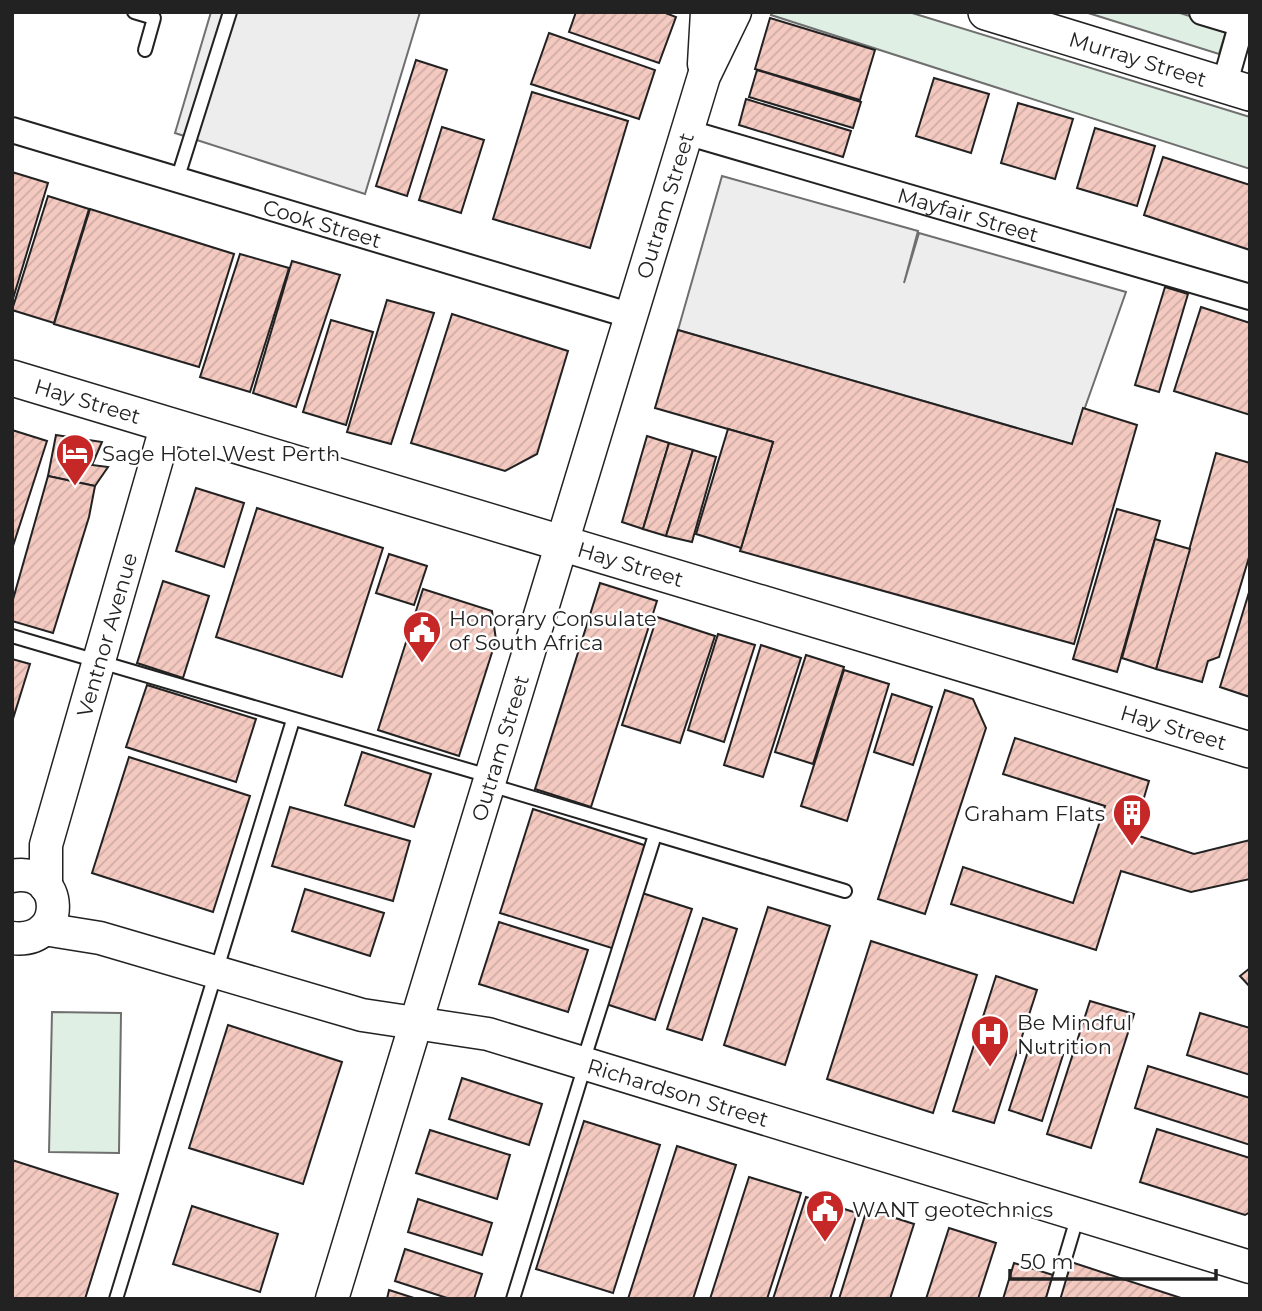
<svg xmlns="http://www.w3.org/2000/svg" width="1262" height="1311" viewBox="0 0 1262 1311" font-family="Montserrat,sans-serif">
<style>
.park{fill:#e0efe3;stroke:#6f6f6f;stroke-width:2}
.parking{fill:#ededed;stroke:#6f6f6f;stroke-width:2}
.building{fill:url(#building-hatch);stroke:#222;stroke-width:2}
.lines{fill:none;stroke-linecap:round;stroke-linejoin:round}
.service-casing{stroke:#222;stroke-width:16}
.minor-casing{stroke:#222;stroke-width:28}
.tertiary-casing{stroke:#222;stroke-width:35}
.secondary-casing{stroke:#222;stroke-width:38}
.service{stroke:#fff;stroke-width:12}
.minor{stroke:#fff;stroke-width:24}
.tertiary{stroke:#fff;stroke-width:32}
.secondary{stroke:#fff;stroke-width:35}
.labels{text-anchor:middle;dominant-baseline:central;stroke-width:5;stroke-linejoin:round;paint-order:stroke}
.street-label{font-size:21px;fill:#222;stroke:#fff}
.poi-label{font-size:21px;fill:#222;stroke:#fff;text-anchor:start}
</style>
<defs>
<pattern id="building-hatch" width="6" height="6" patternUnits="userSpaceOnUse" patternTransform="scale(1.75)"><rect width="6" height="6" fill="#f3c9c0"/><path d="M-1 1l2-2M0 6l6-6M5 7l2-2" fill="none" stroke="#d0aca5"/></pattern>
</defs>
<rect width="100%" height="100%" fill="#fff"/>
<g class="park">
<path d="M772 12H909L1250 117V169L771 15Z"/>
<path d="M1085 12H1177L1227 28 1219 54Z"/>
<path d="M52 1012 121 1013 119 1153 49 1152Z"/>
</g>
<g class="parking">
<path d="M211 12H420L365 194 175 133Z"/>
<path d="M722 176 918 231 904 283 919 233 1126 292 1072 444 678 330Z"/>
</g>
<g class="building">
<path d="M576 12H663L676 17 659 63 569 32Z"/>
<path d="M770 18 875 50 860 100 755 69Z"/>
<path d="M549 33 655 70 639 119 531 84Z"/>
<path d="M416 60 447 70 407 196 376 186Z"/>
<path d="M757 70 861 102 853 128 749 97Z"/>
<path d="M934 78 989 94 971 153 916 136Z"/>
<path d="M532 92 628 121 590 248 493 219Z"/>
<path d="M746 99 851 131 843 157 739 125Z"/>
<path d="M1018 103 1073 119 1055 179 1001 163Z"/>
<path d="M442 127 484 140 461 213 419 200Z"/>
<path d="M1095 128 1155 146 1137 206 1077 188Z"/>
<path d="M1163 157 1250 185V250L1144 215Z"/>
<path d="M12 172 48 183 12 302Z"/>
<path d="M48 196 89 209 54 323 12 310Z"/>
<path d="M90 209 234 254 199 367 54 324Z"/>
<path d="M240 254 289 268 250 392 200 377Z"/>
<path d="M292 261 340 275 296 407 253 393Z"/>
<path d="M1165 287 1188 294 1159 392 1135 385Z"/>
<path d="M387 300 434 313 391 444 347 432Z"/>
<path d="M1201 307 1250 323V415L1174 391Z"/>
<path d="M452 314 568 351 537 454 505 471 411 443Z"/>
<path d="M331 320 373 332 346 425 303 412Z"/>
<path d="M678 330 1072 444 1083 408 1137 425 1074 644 740 551 773 442 655 408Z"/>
<path d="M728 429 773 442 741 548 696 534Z"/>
<path d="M12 430 47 441 12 549Z"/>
<path d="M56 435 102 442 92 465 108 467 95 486 48 476Z"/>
<path d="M647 436 669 443 643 529 622 522Z"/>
<path d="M669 443 693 450 666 536 643 529Z"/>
<path d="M693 450 716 457 692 542 666 536Z"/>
<path d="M1216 453 1250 463V554L1219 657 1208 661 1202 682 1156 669Z"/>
<path d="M48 476 95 486 89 517 53 633 12 621V603Z"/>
<path d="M196 488 244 503 224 567 176 551Z"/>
<path d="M257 508 383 548 342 677 216 637Z"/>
<path d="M1117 509 1160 521 1117 672 1073 659Z"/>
<path d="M1155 539 1190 549 1156 669 1122 658Z"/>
<path d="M389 554 427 566 414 605 376 593Z"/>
<path d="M163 581 209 596 183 678 137 663Z"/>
<path d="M600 583 657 601 591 807 535 789Z"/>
<path d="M423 589 492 611 496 640 459 756 378 730Z"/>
<path d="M1250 589V697L1220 687Z"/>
<path d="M657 617 715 636 680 743 622 725Z"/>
<path d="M718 634 755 645 724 742 688 730Z"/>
<path d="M761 645 801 658 763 777 724 765Z"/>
<path d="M806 655 844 667 813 764 775 752Z"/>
<path d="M12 659 30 664 12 722Z"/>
<path d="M844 670 889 684 847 821 801 806Z"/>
<path d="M147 685 256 719 236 782 126 747Z"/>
<path d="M945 690 973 699 986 728 925 914 878 899Z"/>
<path d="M892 694 932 707 913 765 874 752Z"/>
<path d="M1015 738 1149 781 1133 834 1194 854 1250 840V879L1191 892 1121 871 1096 950 951 904 963 867 1073 903 1105 806 1003 774Z"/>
<path d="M362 752 431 774 414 827 345 805Z"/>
<path d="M129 757 250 796 213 912 92 873Z"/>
<path d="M290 807 410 841 393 901 272 866Z"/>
<path d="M533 809 647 846 615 949 500 913Z"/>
<path d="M305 889 384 913 370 956 292 931Z"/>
<path d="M642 893 692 909 655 1020 606 1004Z"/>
<path d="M768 907 830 926 785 1065 724 1045Z"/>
<path d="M703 918 737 929 702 1040 667 1029Z"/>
<path d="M499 922 588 950 568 1012 479 984Z"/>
<path d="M871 941 977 975 933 1113 827 1079Z"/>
<path d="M1250 968V987L1240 976Z"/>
<path d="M996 976 1037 990 994 1123 953 1111Z"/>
<path d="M1090 1001 1134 1014 1091 1148 1047 1134Z"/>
<path d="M1200 1013 1250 1028V1075L1187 1055Z"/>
<path d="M228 1025 342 1062 303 1184 189 1148Z"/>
<path d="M1030 1045 1063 1055 1042 1121 1009 1110Z"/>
<path d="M1148 1066 1250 1098V1145L1135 1108Z"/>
<path d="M462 1078 542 1104 529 1145 449 1119Z"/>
<path d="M584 1121 660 1145 613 1293 536 1269Z"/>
<path d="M1157 1129 1250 1158V1212L1245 1215 1140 1182Z"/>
<path d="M430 1130 510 1155 497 1199 416 1173Z"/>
<path d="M677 1146 736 1165 693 1299H628Z"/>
<path d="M12 1160 118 1194 85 1299H12Z"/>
<path d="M749 1177 801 1193 767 1299H710Z"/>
<path d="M806 1197 857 1213 830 1299H773Z"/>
<path d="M418 1199 492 1223 482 1255 408 1232Z"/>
<path d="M192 1206 278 1234 260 1292 173 1264Z"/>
<path d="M867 1209 914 1224 890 1299H839Z"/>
<path d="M949 1228 996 1243 978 1299H926Z"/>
<path d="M405 1249 482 1274 474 1299H450L395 1281Z"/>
<path d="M1071 1262 1184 1299H1059Z"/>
<path d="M1014 1263 1053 1275 1046 1299H1003Z"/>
<path d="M389 1290 417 1299H387Z"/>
</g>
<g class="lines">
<g class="service-casing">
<g id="service">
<path d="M134 12 154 18 145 50"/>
<path d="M177 180 230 12"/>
<path d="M12 636 492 777"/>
<path d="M490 785 845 891"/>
<path d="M583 1062 655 835"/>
<path d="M116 1299 293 720"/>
<path d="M513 1299 585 1065"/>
<path d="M1053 1299 1078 1215"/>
</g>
</g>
<g class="minor-casing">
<g id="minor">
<path d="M1202 12 1242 24"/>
<path d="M1224 86 1245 12"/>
<path id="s1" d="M12 130 632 316"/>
<path id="s2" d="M686 132 1250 297"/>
</g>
</g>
<g class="tertiary-casing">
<g id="tertiary">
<path d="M704 64 707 12"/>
<path d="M12 876C65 866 68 945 12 938"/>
<path id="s3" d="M46 887V845L167 424"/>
<path id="s4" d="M44 929 100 938 362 1015 488 1034 1250 1267"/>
<path id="s5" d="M332 1299 704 76 735 12"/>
</g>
</g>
<g class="secondary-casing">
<g id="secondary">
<path id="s6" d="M986 12 1250 93"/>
<path id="s7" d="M12 378 1250 750"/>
</g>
</g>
<use href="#service" class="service"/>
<use href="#minor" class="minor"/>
<use href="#tertiary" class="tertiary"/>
<use href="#secondary" class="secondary"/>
</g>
<defs>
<g id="hotel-pin" transform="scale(2.0125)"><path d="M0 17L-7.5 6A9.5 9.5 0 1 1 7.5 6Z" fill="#c62828" stroke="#fff"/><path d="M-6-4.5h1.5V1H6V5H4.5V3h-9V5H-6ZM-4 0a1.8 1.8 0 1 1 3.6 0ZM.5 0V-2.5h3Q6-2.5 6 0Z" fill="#fff"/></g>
<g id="civic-pin" transform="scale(2.0125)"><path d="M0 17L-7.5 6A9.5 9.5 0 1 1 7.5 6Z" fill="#c62828" stroke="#fff"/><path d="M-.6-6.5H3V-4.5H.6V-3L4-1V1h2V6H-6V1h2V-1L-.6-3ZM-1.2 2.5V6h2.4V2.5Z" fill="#fff"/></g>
<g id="building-pin" transform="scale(2.0125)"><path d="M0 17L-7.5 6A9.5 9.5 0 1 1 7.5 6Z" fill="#c62828" stroke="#fff"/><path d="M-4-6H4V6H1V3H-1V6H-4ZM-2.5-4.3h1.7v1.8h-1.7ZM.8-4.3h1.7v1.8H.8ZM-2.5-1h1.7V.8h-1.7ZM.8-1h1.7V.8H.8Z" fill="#fff"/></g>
<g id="hospital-pin" transform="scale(2.0125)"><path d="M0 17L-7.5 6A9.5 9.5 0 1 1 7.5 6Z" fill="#c62828" stroke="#fff"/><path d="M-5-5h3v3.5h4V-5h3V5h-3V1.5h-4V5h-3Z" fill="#fff"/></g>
</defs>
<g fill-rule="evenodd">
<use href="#hotel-pin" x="75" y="453"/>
<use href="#civic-pin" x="422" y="630"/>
<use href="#building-pin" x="1132" y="813"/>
<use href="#hospital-pin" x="990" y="1034"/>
<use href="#civic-pin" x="825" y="1209"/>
</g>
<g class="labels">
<g class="street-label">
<text stroke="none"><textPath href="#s6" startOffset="159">Murray Street</textPath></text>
<text stroke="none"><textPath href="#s5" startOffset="1143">Outram Street</textPath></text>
<text stroke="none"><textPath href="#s2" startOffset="294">Mayfair Street</textPath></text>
<text stroke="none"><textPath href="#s1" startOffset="324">Cook Street</textPath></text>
<text stroke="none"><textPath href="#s7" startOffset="79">Hay Street</textPath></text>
<text stroke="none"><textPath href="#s7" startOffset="646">Hay Street</textPath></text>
<text stroke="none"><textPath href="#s3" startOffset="261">Ventnor Avenue</textPath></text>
<text stroke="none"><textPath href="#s7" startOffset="1213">Hay Street</textPath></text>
<text stroke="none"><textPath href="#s5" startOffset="576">Outram Street</textPath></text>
<text stroke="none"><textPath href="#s4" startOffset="656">Richardson Street</textPath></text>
</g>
<g class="poi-label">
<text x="102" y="453">Sage Hotel West Perth</text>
<text x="449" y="618">Honorary Consulate<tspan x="449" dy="24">of South Africa</tspan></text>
<text x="1105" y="813" text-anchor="end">Graham Flats</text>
<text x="1017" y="1022">Be Mindful<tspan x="1017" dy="24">Nutrition</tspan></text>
<text x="852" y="1209">WANT geotechnics</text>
</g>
</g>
<rect width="1262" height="1311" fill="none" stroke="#222222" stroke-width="28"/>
<path d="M1010 1269v10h206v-10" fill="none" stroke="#222222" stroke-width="3.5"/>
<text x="1020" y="1269" font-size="21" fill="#222222" stroke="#ffffff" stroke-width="5" paint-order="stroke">50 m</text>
</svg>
